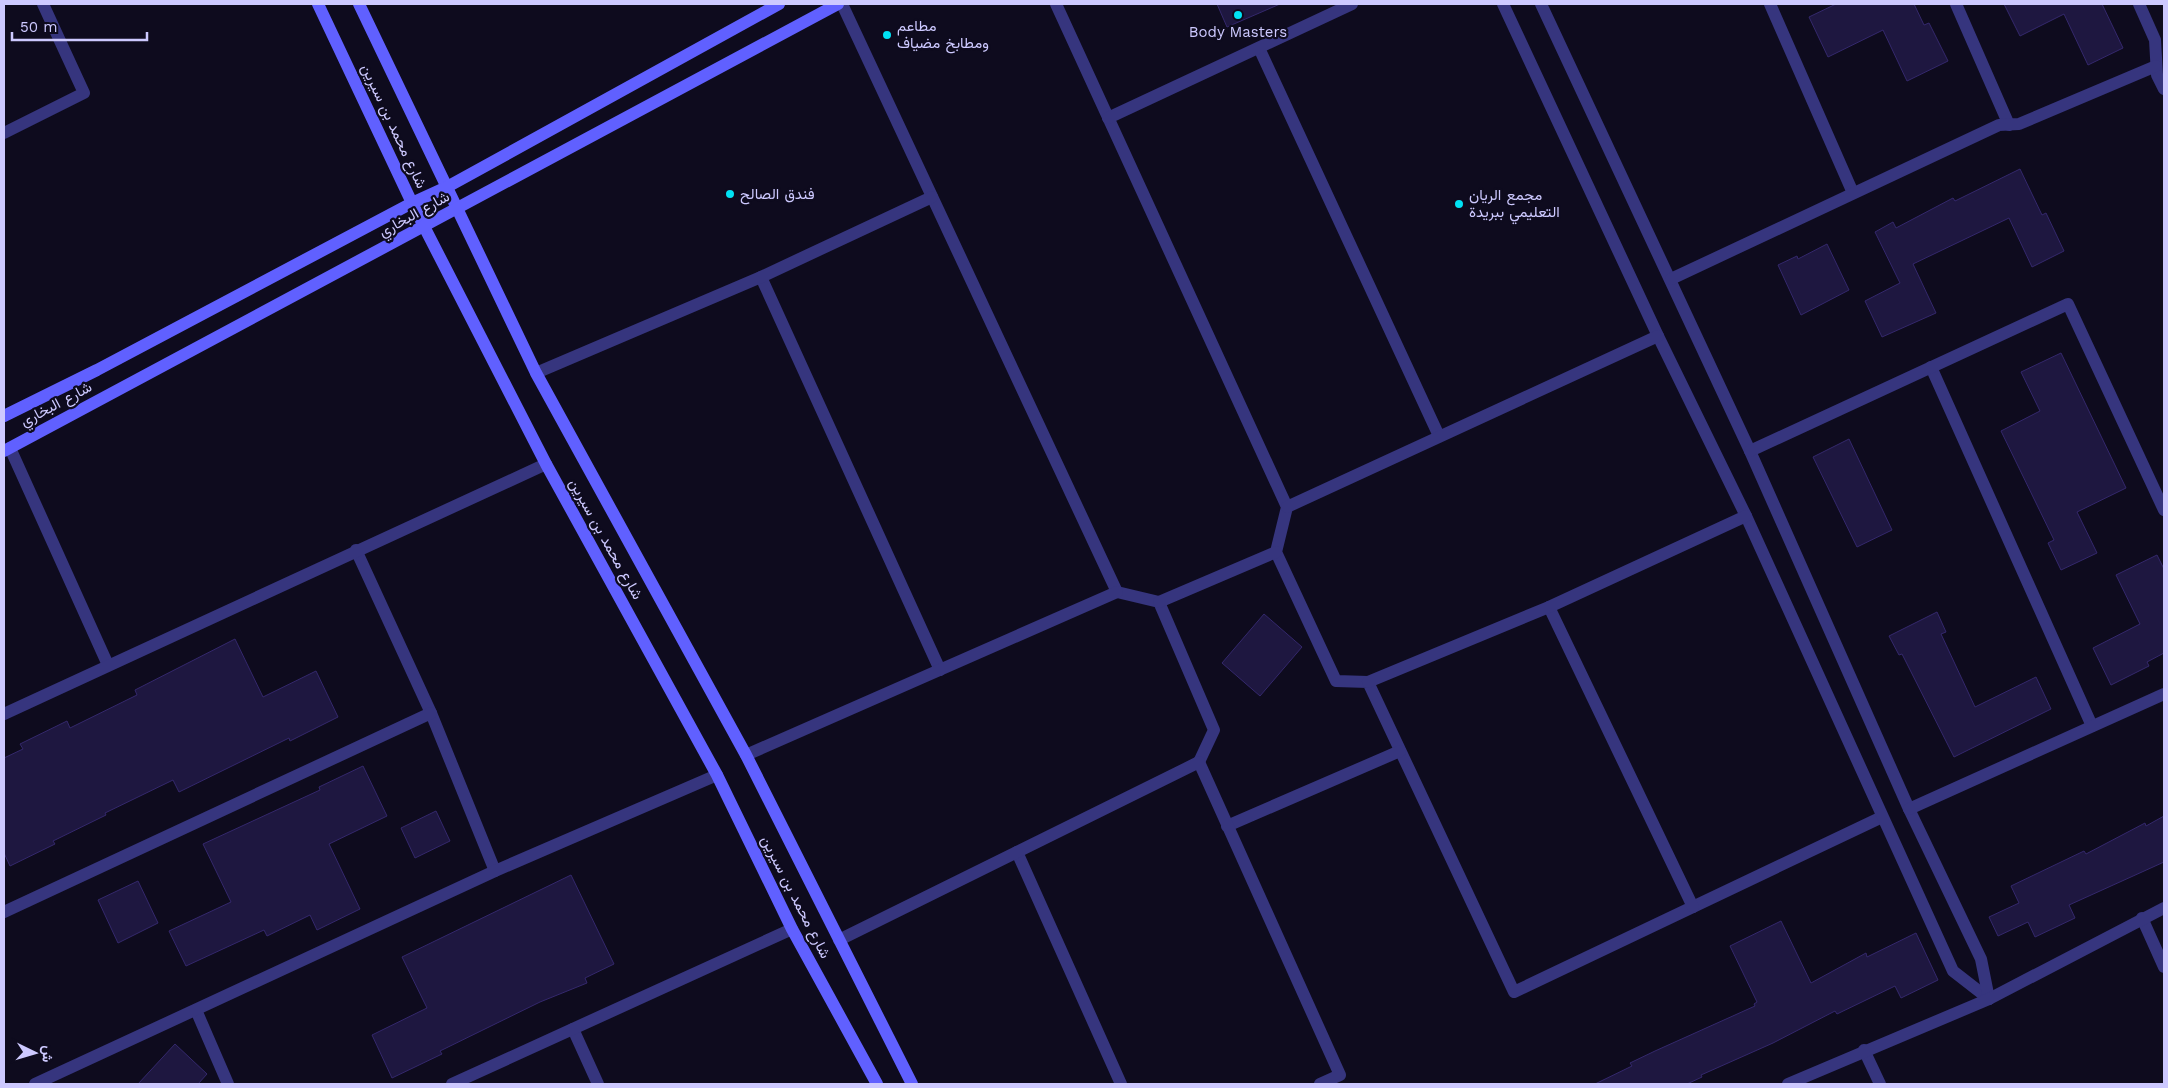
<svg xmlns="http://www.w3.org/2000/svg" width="2168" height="1088" viewBox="0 0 2168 1088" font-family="'Work Sans',Vazirmatn,sans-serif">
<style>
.building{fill:#1e1740;stroke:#34286c}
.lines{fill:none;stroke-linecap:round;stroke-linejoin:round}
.street{stroke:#36357e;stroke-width:12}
.secondary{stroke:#6060ff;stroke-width:12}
.poi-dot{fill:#00e2f4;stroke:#0e0b1e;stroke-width:2}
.labels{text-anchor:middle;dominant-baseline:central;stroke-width:4.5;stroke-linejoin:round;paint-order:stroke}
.poi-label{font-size:15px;fill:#cdc9ff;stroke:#0e0b1e;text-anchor:start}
.street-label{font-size:15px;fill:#cdc9ff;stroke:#0e0b1e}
</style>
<rect width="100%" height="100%" fill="#0e0b1e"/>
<g class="building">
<path d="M1217 4H1280L1227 27Z"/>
<path d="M1836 4H1914L1924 25 1929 23 1948 61 1907 81 1883 30 1828 57 1809 17Z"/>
<path d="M2004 4H2102L2123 48 2088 65 2064 14 2020 36Z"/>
<path d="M2020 169 2042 215 2046 213 2064 251 2032 267 2009 218 1913 264 1936 313 1882 337 1865 301 1900 283 1875 232 1893 222 1896 228 1953 198 1955 201Z"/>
<path d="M1827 244 1849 290 1801 315 1778 265 1797 256 1798 259Z"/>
<path d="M2061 353 2126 488 2077 512 2097 553 2061 570 2048 543 2054 540 2001 431 2040 411 2021 372Z"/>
<path d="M1849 439 1892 530 1857 547 1813 457Z"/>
<path d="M2157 555 2164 569V653L2147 662 2149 666 2111 685 2093 648 2140 624 2116 575Z"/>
<path d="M1937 612 1946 632 1941 634 1975 707 2036 677 2051 709 1954 757 1902 654 1899 655 1889 636Z"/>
<path d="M1264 614 1302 647 1260 696 1222 663Z"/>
<path d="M235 639 263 697 316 671 338 717 290 741 289 738 179 792 173 780 105 813 106 815 53 841 55 844 10 866 4 853V758L23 749 20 744 67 721 70 728 137 695 135 690Z"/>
<path d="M363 766 387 816 329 844 360 909 317 930 310 915 267 936 264 930 186 966 169 931 231 902 203 844 320 790 319 787Z"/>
<path d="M436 811 450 841 415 858 401 828Z"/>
<path d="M2164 816V862L2069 905 2075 918 2035 937 2028 922 1998 936 1989 917 2019 903 2011 886 2084 851 2086 854 2145 823 2146 826Z"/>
<path d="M571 875 614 964 585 978 587 983 540 1002 440 1051 442 1054 392 1078 372 1035 427 1008 402 957Z"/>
<path d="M138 881 158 923 118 943 98 900Z"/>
<path d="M1781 921 1811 983 1866 953 1867 957 1916 933 1938 980 1901 998 1895 986 1837 1014 1835 1011 1773 1043 1701 1075 1702 1077 1687 1084H1595L1632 1066 1630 1063 1655 1051 1755 1006 1754 1004 1757 1002 1730 946Z"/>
<path d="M175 1044 207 1074 198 1084H138Z"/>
</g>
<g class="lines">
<g class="street">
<path d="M842 4 1117 592 1159 602 1214 730 1199 762"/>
<path d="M1056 4 1287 507 1276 552 1336 681 1368 682 1514 992 1882 817"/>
<path d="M1503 4 1658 336 1746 516 1953 971 1989 999"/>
<path d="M1541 4 1750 451 1909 809 1981 959 1989 999"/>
<path d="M1770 4 1853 193"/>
<path d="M1956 4 2009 125"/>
<path d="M2139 4 2155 40 2157 75 2164 89"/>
<path d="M1259 48 1439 436"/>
<path d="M1108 118 1352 4"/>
<path d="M4 133 84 93 43 4"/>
<path d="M761 277 940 670"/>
<path d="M1671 279 1999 125 2019 124 2156 66"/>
<path d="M1931 367 2092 726"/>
<path d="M536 373 761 277 932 197"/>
<path d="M10 448 108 665"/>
<path d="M1750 451 2068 304 2164 510"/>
<path d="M1287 507 1658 336"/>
<path d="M356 550 431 713 495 871"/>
<path d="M1159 602 1276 552"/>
<path d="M1549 607 1693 907"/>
<path d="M1368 682 1549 607 1746 516"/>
<path d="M4 714 546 464"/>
<path d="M746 755 1117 592"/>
<path d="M1909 809 2164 694"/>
<path d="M1227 826 1400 751"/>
<path d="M1017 852 1121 1084"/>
<path d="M4 912 431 713"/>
<path d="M2142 918 2164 967"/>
<path d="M839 940 1199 762 1340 1075 1320 1084"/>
<path d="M196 1010 228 1084"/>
<path d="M573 1029 598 1084"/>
<path d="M1864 1050 1880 1084"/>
<path d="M35 1084 495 871 717 775"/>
<path d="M452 1084 792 929"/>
<path d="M1788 1084 1989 999 2164 908"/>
</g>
<g class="secondary">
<path d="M318 4 412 203 546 464 717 775 792 929 877 1084"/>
<path d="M359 4 536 373 746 755 912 1084"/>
<path d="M4 416 97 370 412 203 447 187 779 4"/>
<path d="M4 451 838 4"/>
</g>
</g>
<g class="poi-dot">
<circle cx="1238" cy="15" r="5"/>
<circle cx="887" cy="35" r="5"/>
<circle cx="730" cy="194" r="5"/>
<circle cx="1459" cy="204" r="5"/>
</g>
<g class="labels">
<g class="poi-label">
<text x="897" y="26">مطاعم<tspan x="897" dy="17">ومطابخ مضياف</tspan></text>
<text x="1238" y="32" text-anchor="middle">Body Masters</text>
<text x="740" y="194">فندق الصالح</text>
<text x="1469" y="195">مجمع الريان<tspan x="1469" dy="17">التعليمي ببريدة</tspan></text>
</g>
<g class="street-label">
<text transform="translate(394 126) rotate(65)">شارع محمد بن سيرين</text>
<text transform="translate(414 214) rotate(-29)">شارع البخاري</text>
<text transform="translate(56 404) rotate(-28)">شارع البخاري</text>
<text transform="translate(606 539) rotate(61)">شارع محمد بن سيرين</text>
<text transform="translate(796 897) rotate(63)">شارع محمد بن سيرين</text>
</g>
</g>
<rect width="2168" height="1088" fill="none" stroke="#cdc9ff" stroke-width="10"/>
<g transform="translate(35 1053) rotate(95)" stroke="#0e0b1e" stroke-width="4" paint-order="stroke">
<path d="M0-4L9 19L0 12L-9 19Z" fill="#cdc9ff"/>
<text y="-8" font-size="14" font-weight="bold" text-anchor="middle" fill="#cdc9ff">ش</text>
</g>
<path d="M12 32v8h135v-8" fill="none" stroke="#cdc9ff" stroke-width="2.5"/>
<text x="20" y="32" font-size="15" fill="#cdc9ff" stroke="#0e0b1e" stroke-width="4" paint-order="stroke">50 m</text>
</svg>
